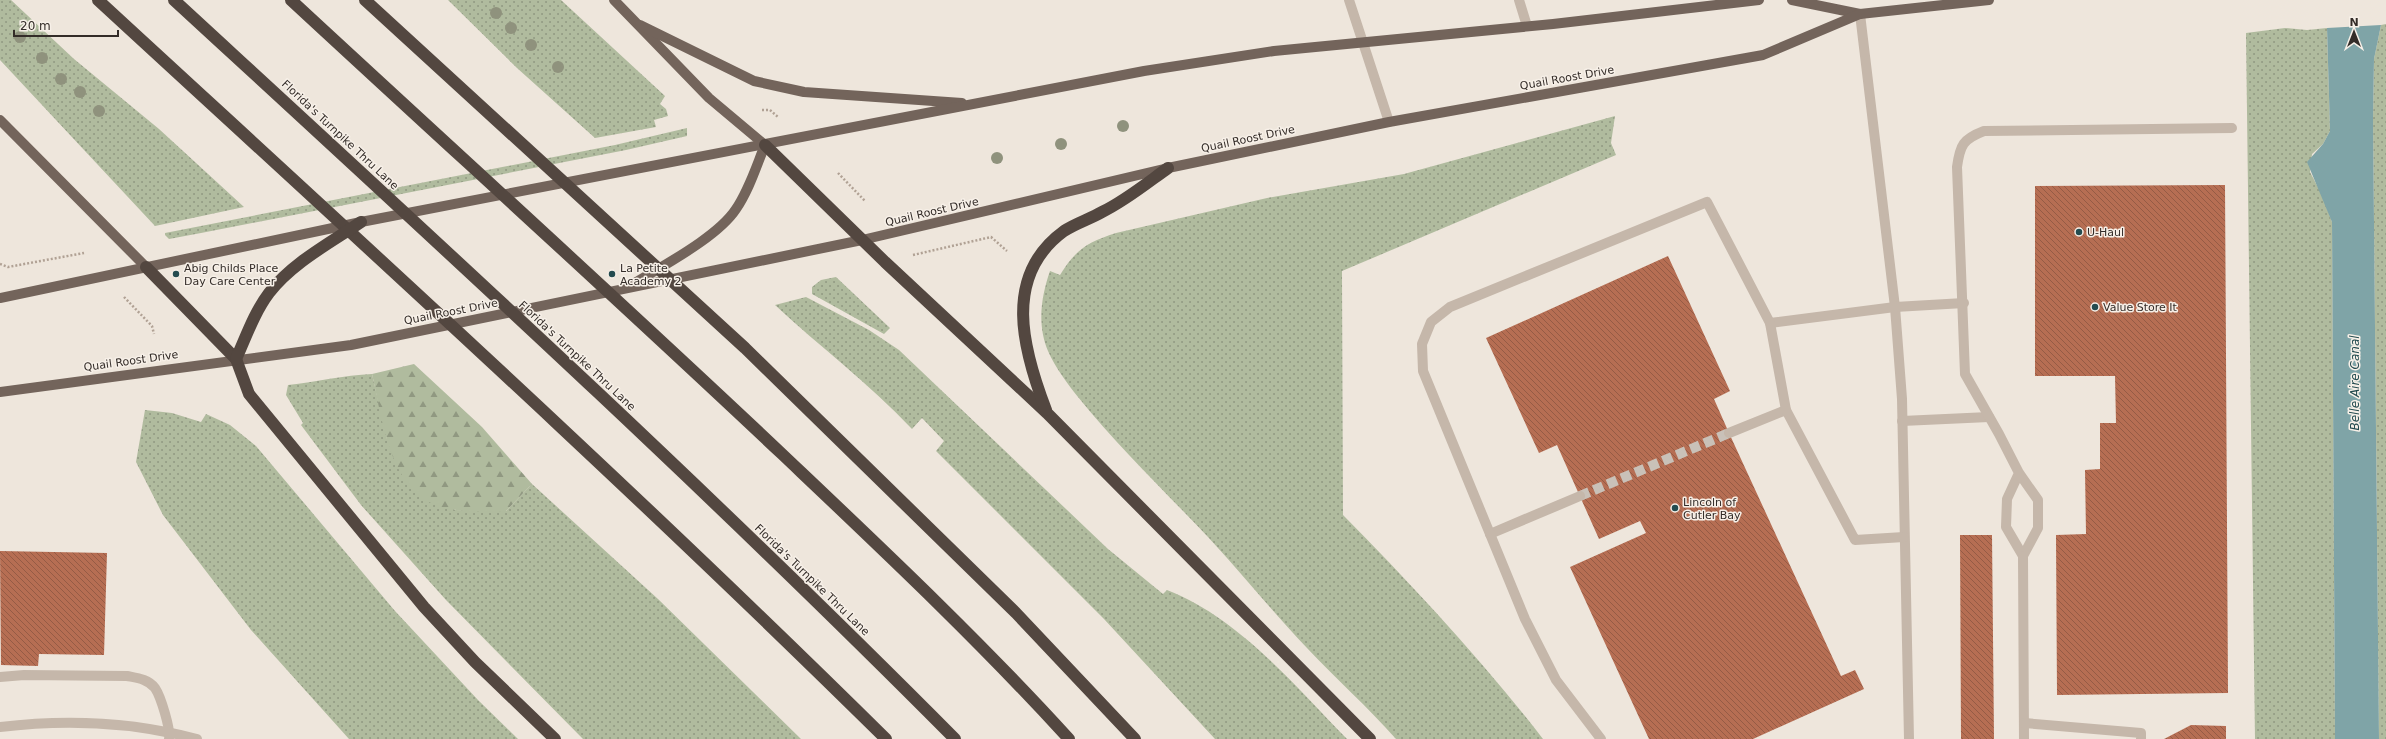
<svg xmlns="http://www.w3.org/2000/svg" width="2386" height="739" viewBox="0 0 2386 739" font-family="'DejaVu Sans',sans-serif">
<style>
.grass{fill:url(#grass-dots)}
.forest{fill:url(#forest-firs)}
.water{fill:#7fa4a7}
.building{fill:url(#building-back-hatch)}
.lines{fill:none;stroke-linecap:round;stroke-linejoin:round}
.minor-tunnel{stroke:#c9c1b8;stroke-width:10;stroke-dasharray:10 5;stroke-linecap:butt}
.path{stroke:#b0a194;stroke-width:2.5;stroke-dasharray:2 2;stroke-linecap:butt}
.minor{stroke:#c5b7aa;stroke-width:10}
.major{stroke:#73645b;stroke-width:10}
.highway{stroke:#534740;stroke-width:12}
.tree{fill:#8f927d}
.poi-dot{fill:#234b4f;stroke:#f7f0e8;stroke-width:1.5}
.labels{text-anchor:middle;dominant-baseline:central;stroke-width:3;stroke-linejoin:round;paint-order:stroke}
.street-label{font-size:11px;fill:#332c28;stroke:#f7f0e8}
.poi-label{font-size:11px;fill:#332c28;stroke:#f7f0e8;text-anchor:start}
.water-label{font-size:12px;font-style:italic;fill:#234b4f;stroke:#f7f0e8}
</style>
<defs>
<pattern id="grass-dots" width="8" height="8" patternUnits="userSpaceOnUse"><rect width="8" height="8" fill="#b0bb9e"/><path d="M2 2h.1M6 6h.1" fill="none" stroke="#909881" stroke-width="1.8" stroke-linecap="round"/></pattern>
<pattern id="forest-firs" width="22" height="20" patternUnits="userSpaceOnUse"><rect width="22" height="20" fill="#b0bb9e"/><path d="M5 1l3.5 6h-7zM16 11l3.5 6h-7z" fill="#909881"/></pattern>
<pattern id="building-back-hatch" width="6" height="6" patternUnits="userSpaceOnUse"><rect width="6" height="6" fill="#b66e53"/><path d="M-1 5l2 2M0 0l6 6M5-1l2 2" fill="none" stroke="#955b45"/></pattern>
</defs>
<rect width="100%" height="100%" fill="#eee6dc"/>
<g class="grass">
<path d="M0 0H11L74 59 159 129 244 207 155 226 0 60Z"/>
<path d="M448 0H561L665 96 660 104 666 109 668 116 654 120 656 127 595 138 517 68Z"/>
<path d="M2386 24V739H2379L2373 119 2374 59 2381 25Z"/>
<path d="M2285 28 2307 30 2327 28 2330 131 2323 144 2312 154 2310 172 2323 197 2332 222 2335 739H2255L2246 33Z"/>
<path d="M1615 116 1611 143 1616 155 1342 271 1343 515C1413 586 1482 660 1543 739H1396C1368 707 1336 679 1307 648 1265 604 1228 556 1185 513 1148 475 1111 438 1078 397 1067 383 1055 367 1048 351 1037 325 1041 297 1050 271L1060 275C1076 249 1088 242 1116 233L1267 198 1404 174Z"/>
<path d="M687 128V136L626 150 201 233 169 239 165 235V233L615 145Z"/>
<path d="M836 277 890 328 884 334 812 294V287L821 280Z"/>
<path d="M806 297 869 330 899 350 1108 549 1163 594 1167 590C1239 618 1294 685 1347 739H1215L1104 619 936 451 944 441 922 418 912 429C869 383 820 347 775 305Z"/>
<path d="M372 374 387 439 455 510 506 511 532 484 658 599 801 739H583L446 600 361 505 301 425 303 423 286 395 288 385C316 382 344 375 372 374Z"/>
<path d="M145 410 172 413 201 422 206 414 230 425 256 446 395 611 478 700 518 739H349L251 630 163 515 136 462Z"/>
</g>
<path class="forest" d="M414 364 482 427 532 484 506 511C484 512 457 513 436 505 389 487 382 417 372 374Z"/>
<path class="water" d="M2381 25 2374 59 2373 119 2379 739H2335L2332 222 2307 162 2323 144 2330 131 2327 28Z"/>
<g class="building">
<path d="M2225 185 2228 693 2057 695 2056 535 2086 534 2085 470 2100 469V423H2116L2115 376H2035V186Z"/>
<path d="M1668 256 1730 391 1714 399 1729 433 1841 676 1855 670 1864 689 1753 739H1649L1570 567 1646 533 1640 521 1599 539 1557 445 1539 453 1486 338Z"/>
<path d="M1960 535H1992L1994 739H1961Z"/>
<path d="M0 551 107 553 104 655 39 654 38 666 1 665Z"/>
<path d="M2191 725 2226 726V739H2164Z"/>
</g>
<g class="lines">
<path class="minor-tunnel" d="M1580 496 1729 433"/>
<g class="path">
<path d="M762 110H770L778 117"/>
<path d="M838 173 865 201"/>
<path d="M913 255 991 237 1007 251"/>
<path d="M0 264 8 267 84 253"/>
<path d="M124 297 152 326 154 334"/>
</g>
<g class="minor">
<path d="M1349 0 1389 122"/>
<path d="M1519 0 1527 26"/>
<path d="M1860 14 1895 307 1902 399 1909 739"/>
<path d="M1770 323 1895 307 1964 303"/>
<path d="M1902 421 1989 417"/>
<path d="M1729 433 1786 410"/>
<path d="M2019 473 2007 499 2006 527 2023 556 2038 528V500L2019 473 1999 434 1965 374 1957 167C1960 145 1963 139 1984 131L2232 128"/>
<path d="M1490 534 1580 496"/>
<path d="M2023 556 2024 739"/>
<path d="M0 677 24 675 127 676C137 678 148 679 155 688 161 697 171 730 169 739"/>
<path d="M2024 723 2141 733V739"/>
<path d="M0 727C66 719 133 722 197 739"/>
<path d="M1601 739 1556 680 1525 619 1423 371 1422 344 1431 322 1450 307 1707 202 1770 323 1786 410 1855 540 1904 537"/>
</g>
<g class="major">
<path d="M614 0 709 98 765 145"/>
<path d="M1792 0 1860 14"/>
<path d="M640 25 754 81 804 92 962 103"/>
<path d="M0 120 146 267"/>
<path d="M630 286C660 267 717 238 736 209 749 190 756 167 765 145"/>
<path d="M0 298 361 222 1144 71 1274 51 1553 24 1759 0"/>
<path d="M0 392 351 345 862 240 1168 168 1389 122 1763 55 1860 14 1989 0"/>
</g>
<g class="highway">
<path d="M98 0C363 244 630 486 886 739"/>
<path d="M174 0C438 243 703 485 955 739"/>
<path d="M291 0C454 151 620 301 782 454 880 547 978 639 1069 739"/>
<path d="M365 0 745 348 1016 613 1135 739"/>
<path d="M765 145 885 262 1047 413 1370 739"/>
<path d="M146 267 236 359 249 394 424 607 475 662 555 739"/>
<path d="M236 359C246 337 254 313 269 293 292 263 330 243 361 222"/>
<path d="M1046 410C1023 350 1002 276 1064 231 1076 223 1090 219 1102 212 1125 201 1147 183 1168 168"/>
</g>
</g>
<g class="tree">
<circle cx="496" cy="13" r="6"/>
<circle cx="511" cy="28" r="6"/>
<circle cx="20" cy="37" r="6"/>
<circle cx="531" cy="45" r="6"/>
<circle cx="42" cy="58" r="6"/>
<circle cx="558" cy="67" r="6"/>
<circle cx="61" cy="79" r="6"/>
<circle cx="80" cy="92" r="6"/>
<circle cx="99" cy="111" r="6"/>
<circle cx="1123" cy="126" r="6"/>
<circle cx="1061" cy="144" r="6"/>
<circle cx="997" cy="158" r="6"/>
</g>
<g class="poi-dot">
<circle cx="2079" cy="232" r="4"/>
<circle cx="176" cy="274" r="4"/>
<circle cx="612" cy="274" r="4"/>
<circle cx="2095" cy="307" r="4"/>
<circle cx="1675" cy="508" r="4"/>
</g>
<g class="labels">
<g class="street-label">
<text transform="translate(1567 78) rotate(-10)">Quail Roost Drive</text>
<text transform="translate(340 135) rotate(43)">Florida's Turnpike Thru Lane</text>
<text transform="translate(1248 139) rotate(-12)">Quail Roost Drive</text>
<text transform="translate(932 212) rotate(-13)">Quail Roost Drive</text>
<text transform="translate(451 312) rotate(-11)">Quail Roost Drive</text>
<text transform="translate(577 356) rotate(43)">Florida's Turnpike Thru Lane</text>
<text transform="translate(131 361) rotate(-8)">Quail Roost Drive</text>
<text transform="translate(812 580) rotate(44)">Florida's Turnpike Thru Lane</text>
</g>
<g class="poi-label">
<text x="2087" y="232">U-Haul</text>
<text x="184" y="268">Abig Childs Place<tspan x="184" dy="13">Day Care Center</tspan></text>
<text x="620" y="268">La Petite<tspan x="620" dy="13">Academy 2</tspan></text>
<text x="2103" y="307">Value Store It</text>
<text x="1683" y="502">Lincoln of<tspan x="1683" dy="13">Cutler Bay</tspan></text>
</g>
<g class="water-label">
<text transform="translate(2355 383) rotate(-90)">Belle Aire Canal</text>
</g>
</g>
<g transform="translate(2354 32)" stroke="#f7f0e8" stroke-width="3" paint-order="stroke">
<path d="M0-3L7 15L0 10L-7 15Z" fill="#332c28"/>
<text y="-6" font-size="11" font-weight="bold" text-anchor="middle" fill="#332c28">N</text>
</g>
<path d="M14 30v6h104v-6" fill="none" stroke="#332c28" stroke-width="2"/>
<text x="20" y="30" font-size="12" fill="#332c28" stroke="#f7f0e8" stroke-width="3" paint-order="stroke">20 m</text>
</svg>
